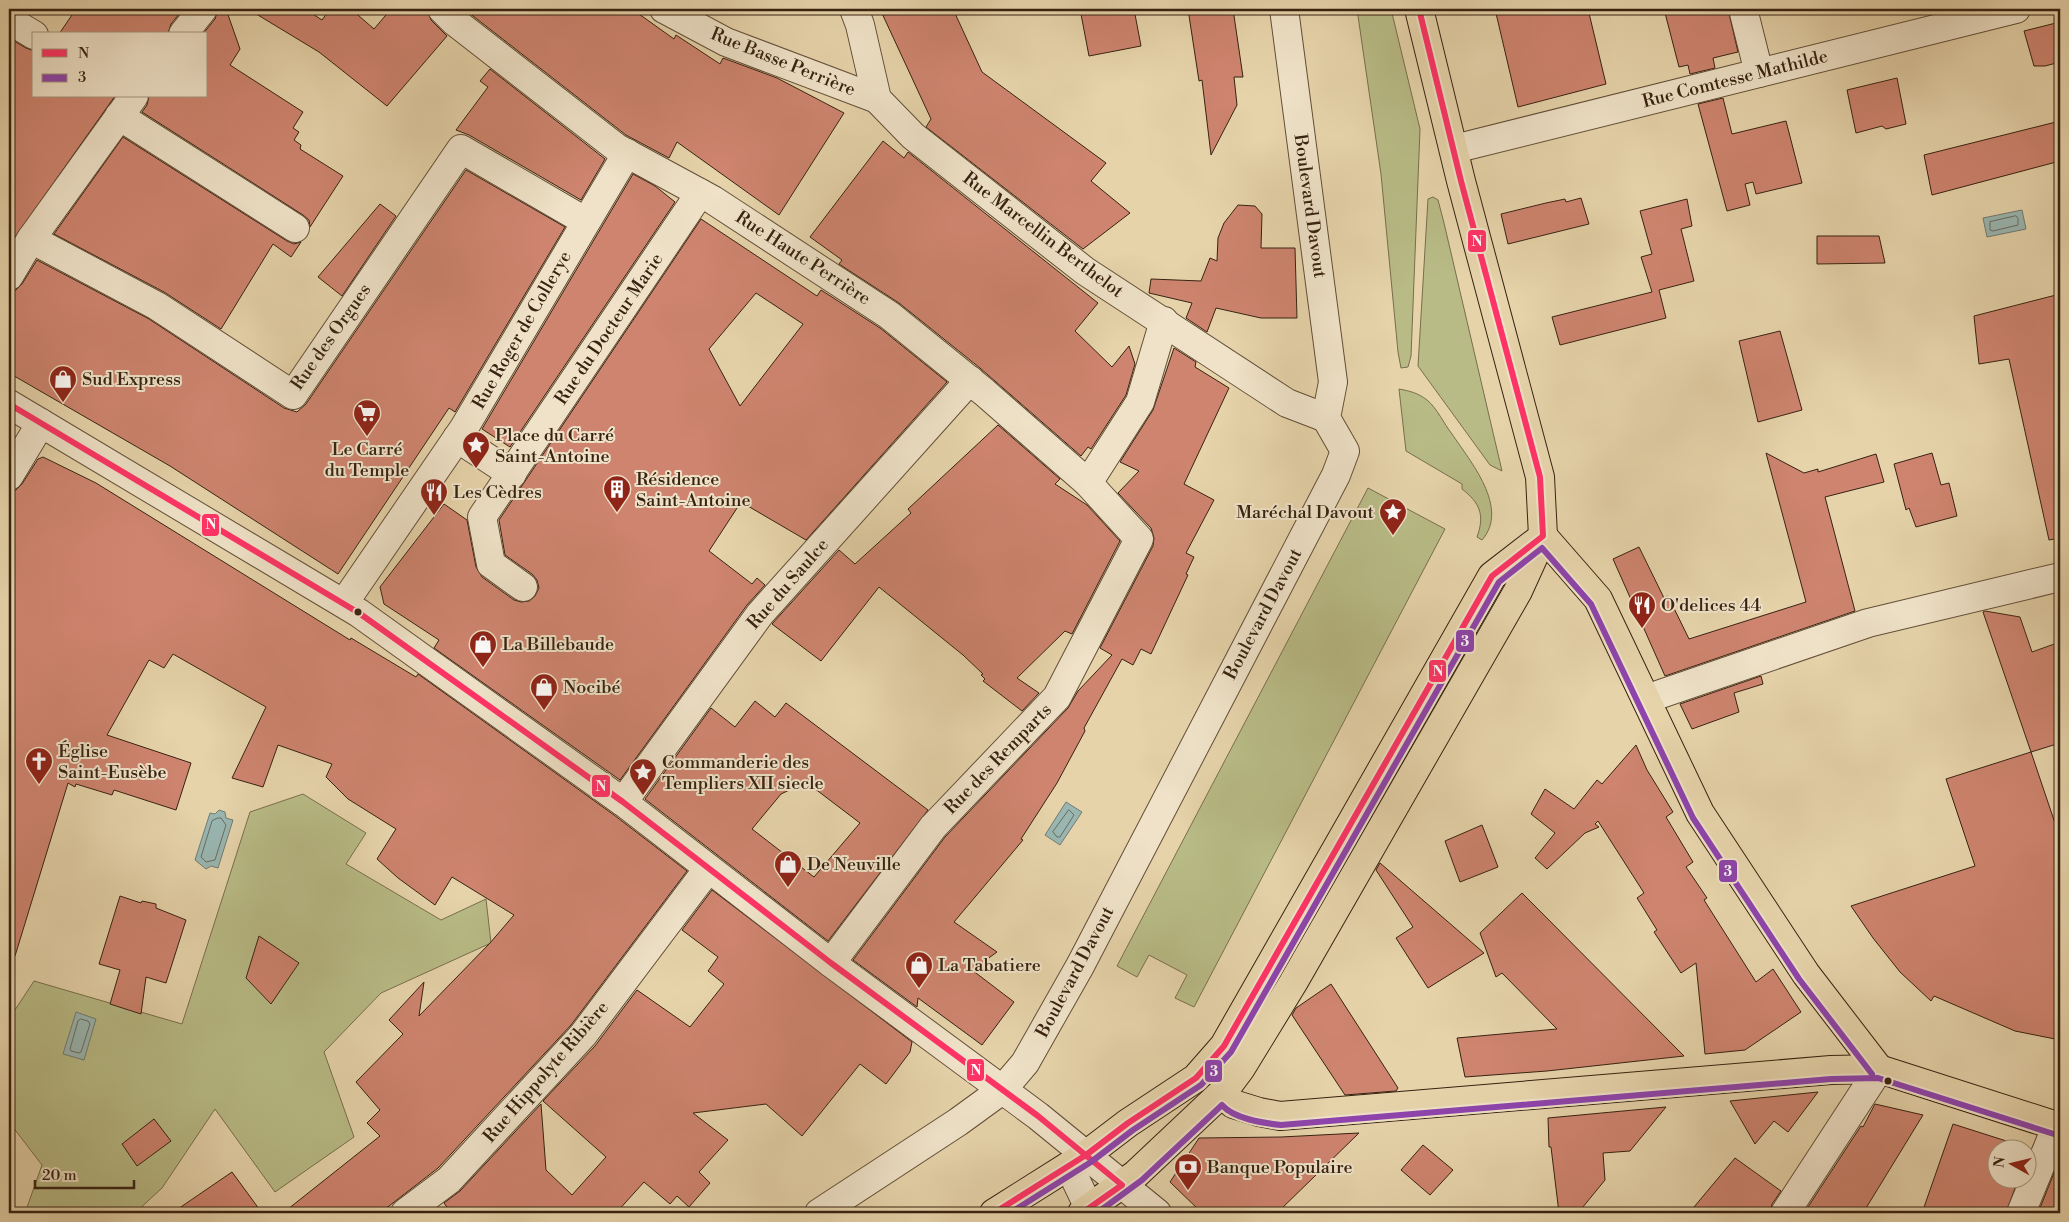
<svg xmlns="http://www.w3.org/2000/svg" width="2069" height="1222" viewBox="0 0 2069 1222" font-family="'Libre Bodoni',serif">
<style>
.green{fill:#b8bb86;stroke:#786e4c}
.water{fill:#99b6b1;stroke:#727b71}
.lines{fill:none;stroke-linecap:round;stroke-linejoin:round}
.shore{stroke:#686c61;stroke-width:1}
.building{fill:#ce846f;stroke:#372211;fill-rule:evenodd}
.minor-casing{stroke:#634e37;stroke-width:30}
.major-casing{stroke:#372211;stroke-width:30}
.minor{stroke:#efe2c8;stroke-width:28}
.major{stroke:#e6d3aa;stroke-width:28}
.bus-1-casing{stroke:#efe2c8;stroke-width:10}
.bus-2-casing{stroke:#efe2c8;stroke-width:10}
.bus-1{stroke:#f36;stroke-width:6}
.bus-2{stroke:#8e44ad;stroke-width:6}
.bus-dot{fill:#372211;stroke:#efe2c8;stroke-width:2}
.labels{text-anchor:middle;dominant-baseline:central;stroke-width:4;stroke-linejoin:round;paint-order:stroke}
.street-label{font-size:18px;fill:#372211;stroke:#efe2c8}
.poi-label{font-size:18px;fill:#372211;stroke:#efe2c8;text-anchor:start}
.line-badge{stroke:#efe2c8;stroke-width:2}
.badge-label{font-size:14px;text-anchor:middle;font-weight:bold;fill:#fff}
</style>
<rect width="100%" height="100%" fill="#e6d3aa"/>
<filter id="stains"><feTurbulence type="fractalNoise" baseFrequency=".004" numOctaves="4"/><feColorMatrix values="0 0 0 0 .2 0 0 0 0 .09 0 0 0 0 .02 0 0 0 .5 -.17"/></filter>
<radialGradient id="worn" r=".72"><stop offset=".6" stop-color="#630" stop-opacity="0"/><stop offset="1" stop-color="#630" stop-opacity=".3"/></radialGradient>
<g class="green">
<path d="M1357 9H1391L1420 129 1411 356 1408 367 1401 368 1398 352 1381 174Z"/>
<path d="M1433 197 1438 200 1444 223 1502 471 1490 465 1418 366 1428 199Z"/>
<path d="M1399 389C1410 391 1418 393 1427 400 1437 408 1444 424 1452 434 1470 461 1510 508 1482 540L1477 537C1485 515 1480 503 1462 489V484L1406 451Z"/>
<path d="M1368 488 1445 529 1194 1007 1175 998 1187 975 1149 955 1137 977 1117 966Z"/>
<path d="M303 794 366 833 346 864 441 920 486 899 491 943 381 993 324 1052 354 1137 275 1192 215 1109 162 1188 135 1213H25L42 1165 9 1122V1019L34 981 182 1024 250 812Z"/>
</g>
<g class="water">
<path d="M2022 210 2026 229 1987 237 1983 218Z"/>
<path d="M1066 802 1082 812 1060 845 1045 835Z"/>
<path d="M219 810 225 812 226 818 233 820 218 868 211 866 206 869 195 860 210 813 215 814Z"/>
<path d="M76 1012 96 1019 84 1060 63 1054Z"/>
</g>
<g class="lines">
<g class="shore">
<path d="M2016 216 2018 218V225L1993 231 1990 230V222Z"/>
<path d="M1069 810 1074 815 1060 837H1057L1053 832Z"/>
<path d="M218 818H221L226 825 215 860 206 862 201 857 212 821Z"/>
<path d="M81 1019 88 1021 90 1024 81 1052 79 1053 71 1051 70 1049 78 1021Z"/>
</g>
</g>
<g class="building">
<path d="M76 9H183L171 24 168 34H59Z"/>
<path d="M218 9H226L240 49 230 65 303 112 293 128 299 132 294 140 301 145 300 149 343 176 310 227 309 220 303 215 142 112 147 105 149 96H206V34H203L215 19Z"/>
<path d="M248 9H305L322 20 330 9H351L374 29 391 9H427L431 20 447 36 387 106 319 52Z"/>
<path d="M464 9H632L674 39 676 35 720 64 723 58 777 78 844 113 779 215 677 142 669 158 626 135Z"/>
<path d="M880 9H953L982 72 1106 163 1091 181 1130 213 1083 249 926 127 931 119Z"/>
<path d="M1080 9H1134L1141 46 1089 56Z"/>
<path d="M1188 9H1233L1243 77H1234L1237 105 1211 155 1202 80 1199 81Z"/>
<path d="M1495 9H1588L1606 84 1518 107Z"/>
<path d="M1664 9H1728L1738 52 1713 58 1715 68 1690 74 1688 65 1679 67Z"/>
<path d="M2060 22V62L2045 66H2034L2024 31Z"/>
<path d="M9 38 26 48 34 51V96H115L9 246Z"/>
<path d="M490 69 605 159 581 200 469 135 456 130 488 87 480 81Z"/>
<path d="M1897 78 1906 124 1886 129 1882 126 1856 133 1847 90Z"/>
<path d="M1723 98 1732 134 1786 121 1802 183 1756 194 1753 182 1745 184 1750 205 1727 211 1698 104Z"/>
<path d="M2060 121V161L1932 195 1924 155Z"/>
<path d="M123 137 287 241 294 244 301 242 291 257 273 244 221 329 164 292 54 234Z"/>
<path d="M883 141 904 158 908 152 1098 303 1075 331 1112 367 1129 346 1135 364 1126 395 1091 449 1088 447 1081 456 980 368 899 303 839 264 842 260 810 237Z"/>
<path d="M466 170 565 227 455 412 449 408 338 574 170 466 9 373V292L16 290 22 284 37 260 149 319 284 408 297 412 306 404Z"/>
<path d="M633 174 655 186 675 202 510 447 482 429Z"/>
<path d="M1581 198 1589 224 1508 244 1501 214 1546 203 1565 199 1566 202Z"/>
<path d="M1687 199 1692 226 1681 229 1694 281 1659 290 1666 318 1560 345 1552 317 1652 292 1641 257 1652 254 1640 211Z"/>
<path d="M380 204 396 216 342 296 318 277Z"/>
<path d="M1238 205 1255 206 1262 214 1261 248H1295L1297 318H1261L1216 308 1207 332 1186 318 1192 303 1149 293 1151 279 1201 281 1210 258 1217 261 1218 238 1224 223Z"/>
<path d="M701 219 817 296 821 290 880 328 947 382 806 540 741 502 709 551 752 584 757 578 765 585 747 605 620 780 434 648 439 640 384 604 380 587 444 504 467 520 476 567 482 577 514 600 521 602 529 601 535 596 539 588 537 580 532 574 505 555 499 520ZM756 293 803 324 740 406 709 349Z"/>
<path d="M1817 236H1879L1885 263 1817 264Z"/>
<path d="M2060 294V538L2049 540 2009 359 1979 364 1974 316Z"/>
<path d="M1780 331 1802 410 1758 422 1739 341Z"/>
<path d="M1174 348 1196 362 1195 367 1229 388 1184 484 1214 500 1186 553 1194 557 1186 574 1188 575 1151 654 1141 649 1133 665 1122 659 1084 728 1085 731 1057 783 1021 839 1023 840 954 922 997 952 972 970 1014 1002 982 1045 918 998 917 1007 853 960 945 837 1068 708 1078 691 1112 655 1100 648 1153 546 1154 538 1151 528 1118 493 1139 471 1120 462 1153 410Z"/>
<path d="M998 425 1060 479 1055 484 1087 505 1120 541 1072 634 1065 631 1017 678 1039 693 1022 711 983 681 985 679 981 675 983 674 963 655 879 587 821 661 772 624 839 550 855 564 911 513 908 509Z"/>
<path d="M1766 453 1804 473 1818 469V472L1876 454 1884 482 1825 497 1855 611 1665 676 1613 559 1639 547 1664 598 1668 596 1689 639 1806 602Z"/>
<path d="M1932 453 1941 485 1949 483 1957 516 1916 527 1909 508 1906 510 1894 464Z"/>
<path d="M43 457 96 483 350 640 351 638 416 677 418 674 614 815 687 871 571 1025 438 1168 380 1213H283L380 1136 367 1123 380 1110 356 1082 403 1034 389 1020 424 982 419 1016 490 943 514 915 452 877 435 905 398 878 377 859 396 829 348 799 326 777 332 764 278 745 263 787 232 778 266 707 173 654 164 668 149 660 107 735 191 763 176 810 114 790 112 795 76 784 75 787 68 783 15 956 9 955V492L16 490 22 484 38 459Z"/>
<path d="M1985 611 2020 617 2032 652 2060 642V743L2031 752 2060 838V1040L2015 1031 1934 996 1931 1001 1900 972 1873 938 1851 906 1975 866 1946 779 2031 752 1983 612Z"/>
<path d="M1761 676 1763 684 1734 693 1739 712 1692 729 1680 704Z"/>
<path d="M755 701 775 717 786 703 928 810 828 941 645 799 711 708 735 727ZM806 782 860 823 814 877 752 829 781 794Z"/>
<path d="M1636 745 1647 770 1673 812 1666 817 1693 862 1686 867 1707 898 1704 900 1756 982 1773 969 1801 1012 1745 1050 1705 1054 1696 963 1681 973 1654 932 1657 930 1637 898 1644 893 1598 821 1595 824 1599 827 1585 833 1547 869 1535 858 1555 833 1531 814 1545 789 1574 809 1597 780 1602 784Z"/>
<path d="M1482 825 1498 867 1460 882 1445 841Z"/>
<path d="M1380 863 1484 953 1428 988 1396 938 1413 927 1376 870Z"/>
<path d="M712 890 912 1042 910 1052 886 1084 860 1064 802 1136 766 1104 693 1113 728 1140 699 1172 710 1183 689 1207 677 1196 670 1204 644 1182 616 1213H451L444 1203 460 1191 541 1104 546 1170 572 1195 606 1157 543 1101 595 1046 637 990 690 1027 724 984 708 971 718 957 682 930Z"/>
<path d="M1522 893 1684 1056 1547 1071 1465 1077 1457 1038 1557 1029 1502 973 1496 977 1480 933Z"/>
<path d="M120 896 141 903 142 901 156 904V908L186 920 166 983 146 977 141 1014 110 1004 120 970 99 964Z"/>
<path d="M259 936 299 963 271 1004 246 978Z"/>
<path d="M1331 984 1398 1088 1396 1091 1345 1095 1292 1015 1296 1008Z"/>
<path d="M1818 1092 1788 1132 1774 1121 1755 1144 1730 1101Z"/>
<path d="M1875 1104 1923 1115 1863 1213H1804L1861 1126 1863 1127Z"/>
<path d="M1666 1107 1630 1151 1603 1153 1605 1180 1578 1213H1559L1551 1147H1549L1548 1118Z"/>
<path d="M154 1119 171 1141 137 1166 122 1144Z"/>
<path d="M1953 1124 2022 1146 2023 1150H1996V1180H2018L2006 1213H1922Z"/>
<path d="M1359 1133 1277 1213H1202L1170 1182 1199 1138 1281 1137Z"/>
<path d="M1423 1145 1453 1170 1430 1195 1401 1170Z"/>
<path d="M1735 1158 1781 1191 1772 1204 1770 1213H1689Z"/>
<path d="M2060 1166V1213H2038L2056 1168Z"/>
<path d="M232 1172 262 1213H172Z"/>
</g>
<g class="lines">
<g class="minor-casing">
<g id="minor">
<path d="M442 9 455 22 617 148 713 200 889 315 984 392 1088 483 1139 539 1057 697 933 827 831 963"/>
<path d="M664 9 726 42 877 99"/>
<path d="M854 9 860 25 877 99 913 136 1085 271 1287 403 1326 418"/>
<path d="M1743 9 1759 73"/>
<path d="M9 20 34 35"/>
<path d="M183 34 203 9"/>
<path d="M119 116 295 228"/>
<path d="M1454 149 2016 9"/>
<path d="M31 239 157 306 293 395 461 149 585 221"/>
<path d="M9 276 31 239 134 96"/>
<path d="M9 404 359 613 623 802 831 963 1038 1116 1157 1213"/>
<path d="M457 438 512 474"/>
<path d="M9 476 41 423"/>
<path d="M1088 483 1140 402 1164 321"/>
<path d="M523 587 491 564 482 517 700 193"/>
<path d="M344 603 464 428 627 153"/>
<path d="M1646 699 1868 623 2060 577"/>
<path d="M623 802 760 614 970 380"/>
<path d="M1069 1166 1089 1208 1094 1213"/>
<path d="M405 1213 449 1180 583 1035 708 869"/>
<path d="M819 1213 958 1122 1002 1090 1025 1063 1080 966 1336 475 1345 451 1326 418 1333 382 1284 9"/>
<path d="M1785 1213 1879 1069"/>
<path d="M2021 1213 2057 1125"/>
</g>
</g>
<g class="major-casing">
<g id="major">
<path d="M1543 536 1598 599 1700 813 1806 974 1879 1069"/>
<path d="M1223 1092 1233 1104 1259 1112 1280 1116 1831 1070 1879 1069 2060 1127"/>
<path d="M994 1213 1086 1155 1128 1123 1196 1078 1224 1046 1492 576 1540 539"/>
<path d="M1082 1213 1136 1174 1223 1092 1241 1068 1293 983 1518 591 1543 536 1540 477 1461 181 1419 9"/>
</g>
</g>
<use href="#minor" class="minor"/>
<use href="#major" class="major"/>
<g class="bus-1-casing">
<g id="bus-1">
<path d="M9 404 359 613 623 802 831 963 1038 1116 1122 1185 1082 1213"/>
<path d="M994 1213 1086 1155 1128 1123 1196 1078 1224 1046 1492 576 1543 536 1540 477 1461 181 1419 9"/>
</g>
</g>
<g class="bus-2-casing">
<g id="bus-2">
<path d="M1010 1213 1091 1162 1133 1130 1201 1085 1231 1052 1499 582 1542 548 1591 604 1693 818 1799 979 1872 1074"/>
<path d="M1097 1213 1142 1180 1222 1105C1234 1119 1263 1123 1281 1125L1831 1079 1878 1078 2057 1135"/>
</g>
</g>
<use href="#bus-1" class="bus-1"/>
<use href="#bus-2" class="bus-2"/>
</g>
<defs>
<g id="shop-pin" transform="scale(1.4375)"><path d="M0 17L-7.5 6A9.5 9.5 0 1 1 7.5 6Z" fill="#8f2418" stroke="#efe2c8"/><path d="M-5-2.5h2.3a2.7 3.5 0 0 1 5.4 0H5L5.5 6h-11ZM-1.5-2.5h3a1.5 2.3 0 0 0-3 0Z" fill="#fff"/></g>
<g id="supermarket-pin" transform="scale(1.4375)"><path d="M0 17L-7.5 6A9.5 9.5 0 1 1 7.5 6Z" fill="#8f2418" stroke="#efe2c8"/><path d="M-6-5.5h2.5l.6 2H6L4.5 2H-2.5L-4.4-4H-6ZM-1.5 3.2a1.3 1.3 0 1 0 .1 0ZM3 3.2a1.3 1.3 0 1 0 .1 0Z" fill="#fff"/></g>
<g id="sight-pin" transform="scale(1.4375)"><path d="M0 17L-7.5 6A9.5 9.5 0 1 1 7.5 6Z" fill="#8f2418" stroke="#efe2c8"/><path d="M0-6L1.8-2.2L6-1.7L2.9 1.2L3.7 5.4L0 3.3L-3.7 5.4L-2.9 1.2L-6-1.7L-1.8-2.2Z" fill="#fff"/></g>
<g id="building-pin" transform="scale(1.4375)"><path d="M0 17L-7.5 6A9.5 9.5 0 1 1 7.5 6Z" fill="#8f2418" stroke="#efe2c8"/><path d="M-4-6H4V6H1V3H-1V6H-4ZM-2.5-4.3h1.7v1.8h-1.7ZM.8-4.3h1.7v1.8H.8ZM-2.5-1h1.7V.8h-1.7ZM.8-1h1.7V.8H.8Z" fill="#fff"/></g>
<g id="restaurant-pin" transform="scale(1.4375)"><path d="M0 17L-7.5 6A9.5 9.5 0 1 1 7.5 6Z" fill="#8f2418" stroke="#efe2c8"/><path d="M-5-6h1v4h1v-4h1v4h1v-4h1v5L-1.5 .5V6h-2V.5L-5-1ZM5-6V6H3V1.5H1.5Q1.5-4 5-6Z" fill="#fff"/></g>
<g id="church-pin" transform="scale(1.4375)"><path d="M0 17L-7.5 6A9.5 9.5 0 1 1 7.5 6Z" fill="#8f2418" stroke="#efe2c8"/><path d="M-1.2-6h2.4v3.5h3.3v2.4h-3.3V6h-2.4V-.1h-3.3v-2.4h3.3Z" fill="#fff"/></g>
<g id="bank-pin" transform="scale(1.4375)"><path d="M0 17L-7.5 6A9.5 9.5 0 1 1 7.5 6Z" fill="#8f2418" stroke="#efe2c8"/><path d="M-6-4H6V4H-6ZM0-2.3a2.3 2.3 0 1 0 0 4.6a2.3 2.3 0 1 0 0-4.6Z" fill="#fff"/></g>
</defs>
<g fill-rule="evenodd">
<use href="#shop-pin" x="63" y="379"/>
<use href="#supermarket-pin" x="367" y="413"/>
<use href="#sight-pin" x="476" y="445"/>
<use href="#building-pin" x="617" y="489"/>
<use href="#restaurant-pin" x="434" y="492"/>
<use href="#sight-pin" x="1393" y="512"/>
<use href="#restaurant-pin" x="1642" y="605"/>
<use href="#shop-pin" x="483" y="644"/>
<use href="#shop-pin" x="544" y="687"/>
<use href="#church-pin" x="39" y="761"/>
<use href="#sight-pin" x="643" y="772"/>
<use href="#shop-pin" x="788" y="864"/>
<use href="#shop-pin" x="919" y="965"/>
<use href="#bank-pin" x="1188" y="1167"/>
</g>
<g class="bus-dot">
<circle cx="358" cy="612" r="4.5"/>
<circle cx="1888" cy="1081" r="4.5"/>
</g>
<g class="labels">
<g class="street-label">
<text transform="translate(783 62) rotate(22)">Rue Basse Perrière</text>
<text transform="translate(1735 79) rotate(-14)">Rue Comtesse Mathilde</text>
<text transform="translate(1310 206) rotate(82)">Boulevard Davout</text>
<text transform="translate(1043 235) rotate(37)">Rue Marcellin Berthelot</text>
<text transform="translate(803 258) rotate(33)">Rue Haute Perrière</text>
<text transform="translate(609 329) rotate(-56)">Rue du Docteur Marie</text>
<text transform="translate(522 330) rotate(-60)">Rue Roger de Collerye</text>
<text transform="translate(331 337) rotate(-55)">Rue des Orgues</text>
<text transform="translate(788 584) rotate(-49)">Rue du Saulce</text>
<text transform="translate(1263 614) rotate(-62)">Boulevard Davout</text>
<text transform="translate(998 759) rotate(-46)">Rue des Remparts</text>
<text transform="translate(1075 972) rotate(-62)">Boulevard Davout</text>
<text transform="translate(546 1072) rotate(-49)">Rue Hippolyte Ribière</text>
</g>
<g class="poi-label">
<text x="82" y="379">Sud Express</text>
<text x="495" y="435">Place du Carré<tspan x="495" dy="21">Saint-Antoine</tspan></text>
<text x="367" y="449" text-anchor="middle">Le Carré<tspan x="367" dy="21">du Temple</tspan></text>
<text x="636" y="479">Résidence<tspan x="636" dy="21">Saint-Antoine</tspan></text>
<text x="453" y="492">Les Cèdres</text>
<text x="1374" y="512" text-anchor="end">Maréchal Davout</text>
<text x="1661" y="605">O'delices 44</text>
<text x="502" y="644">La Billebaude</text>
<text x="563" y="687">Nocibé</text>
<text x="58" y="751">Église<tspan x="58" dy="21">Saint-Eusèbe</tspan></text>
<text x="662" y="762">Commanderie des<tspan x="662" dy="21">Templiers XII siecle</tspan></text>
<text x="807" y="864">De Neuville</text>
<text x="938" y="965">La Tabatiere</text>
<text x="1207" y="1167">Banque Populaire</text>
</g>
</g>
<g class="line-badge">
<rect x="1467" y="229" width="20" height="24" rx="5" fill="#f36"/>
<rect x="201" y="513" width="19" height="24" rx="5" fill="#f36"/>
<rect x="1455" y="629" width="20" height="24" rx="5" fill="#8e44ad"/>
<rect x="1428" y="659" width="19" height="24" rx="5" fill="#f36"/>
<rect x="591" y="774" width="20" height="24" rx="5" fill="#f36"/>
<rect x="1718" y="859" width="20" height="24" rx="5" fill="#8e44ad"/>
<rect x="966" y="1058" width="19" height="24" rx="5" fill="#f36"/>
<rect x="1204" y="1059" width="19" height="24" rx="5" fill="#8e44ad"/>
</g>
<g class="badge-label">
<text x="1477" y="246">N</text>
<text x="211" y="529">N</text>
<text x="1465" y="646">3</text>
<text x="1438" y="676">N</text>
<text x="601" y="791">N</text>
<text x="1728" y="876">3</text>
<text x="976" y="1075">N</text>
<text x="1214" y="1076">3</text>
</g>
<rect width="2069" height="1222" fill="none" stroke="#e6d3aa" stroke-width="30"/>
<rect x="10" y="10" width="2049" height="1202" fill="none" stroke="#372211" stroke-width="2.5"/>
<rect x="15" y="15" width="2039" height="1192" fill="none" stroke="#372211"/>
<rect x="32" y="32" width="175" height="65" fill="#efe2c8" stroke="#a5957f"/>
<rect x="42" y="49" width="25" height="8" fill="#ff3366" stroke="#a5957f"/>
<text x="78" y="58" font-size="15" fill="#372211">N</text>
<rect x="42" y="74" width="25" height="8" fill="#8e44ad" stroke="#a5957f"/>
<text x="78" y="82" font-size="15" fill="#372211">3</text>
<g transform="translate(2012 1164) rotate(278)"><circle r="24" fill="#efe2c8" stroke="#a5957f"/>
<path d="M0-4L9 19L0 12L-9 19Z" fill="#8f2418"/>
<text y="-8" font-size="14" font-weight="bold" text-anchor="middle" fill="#372211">N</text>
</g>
<path d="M35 1180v8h99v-8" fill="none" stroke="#372211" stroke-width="2.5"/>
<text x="42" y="1180" font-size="15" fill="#372211" stroke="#efe2c8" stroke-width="4" paint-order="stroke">20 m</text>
<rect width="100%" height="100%" filter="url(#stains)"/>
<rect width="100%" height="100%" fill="url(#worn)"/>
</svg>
